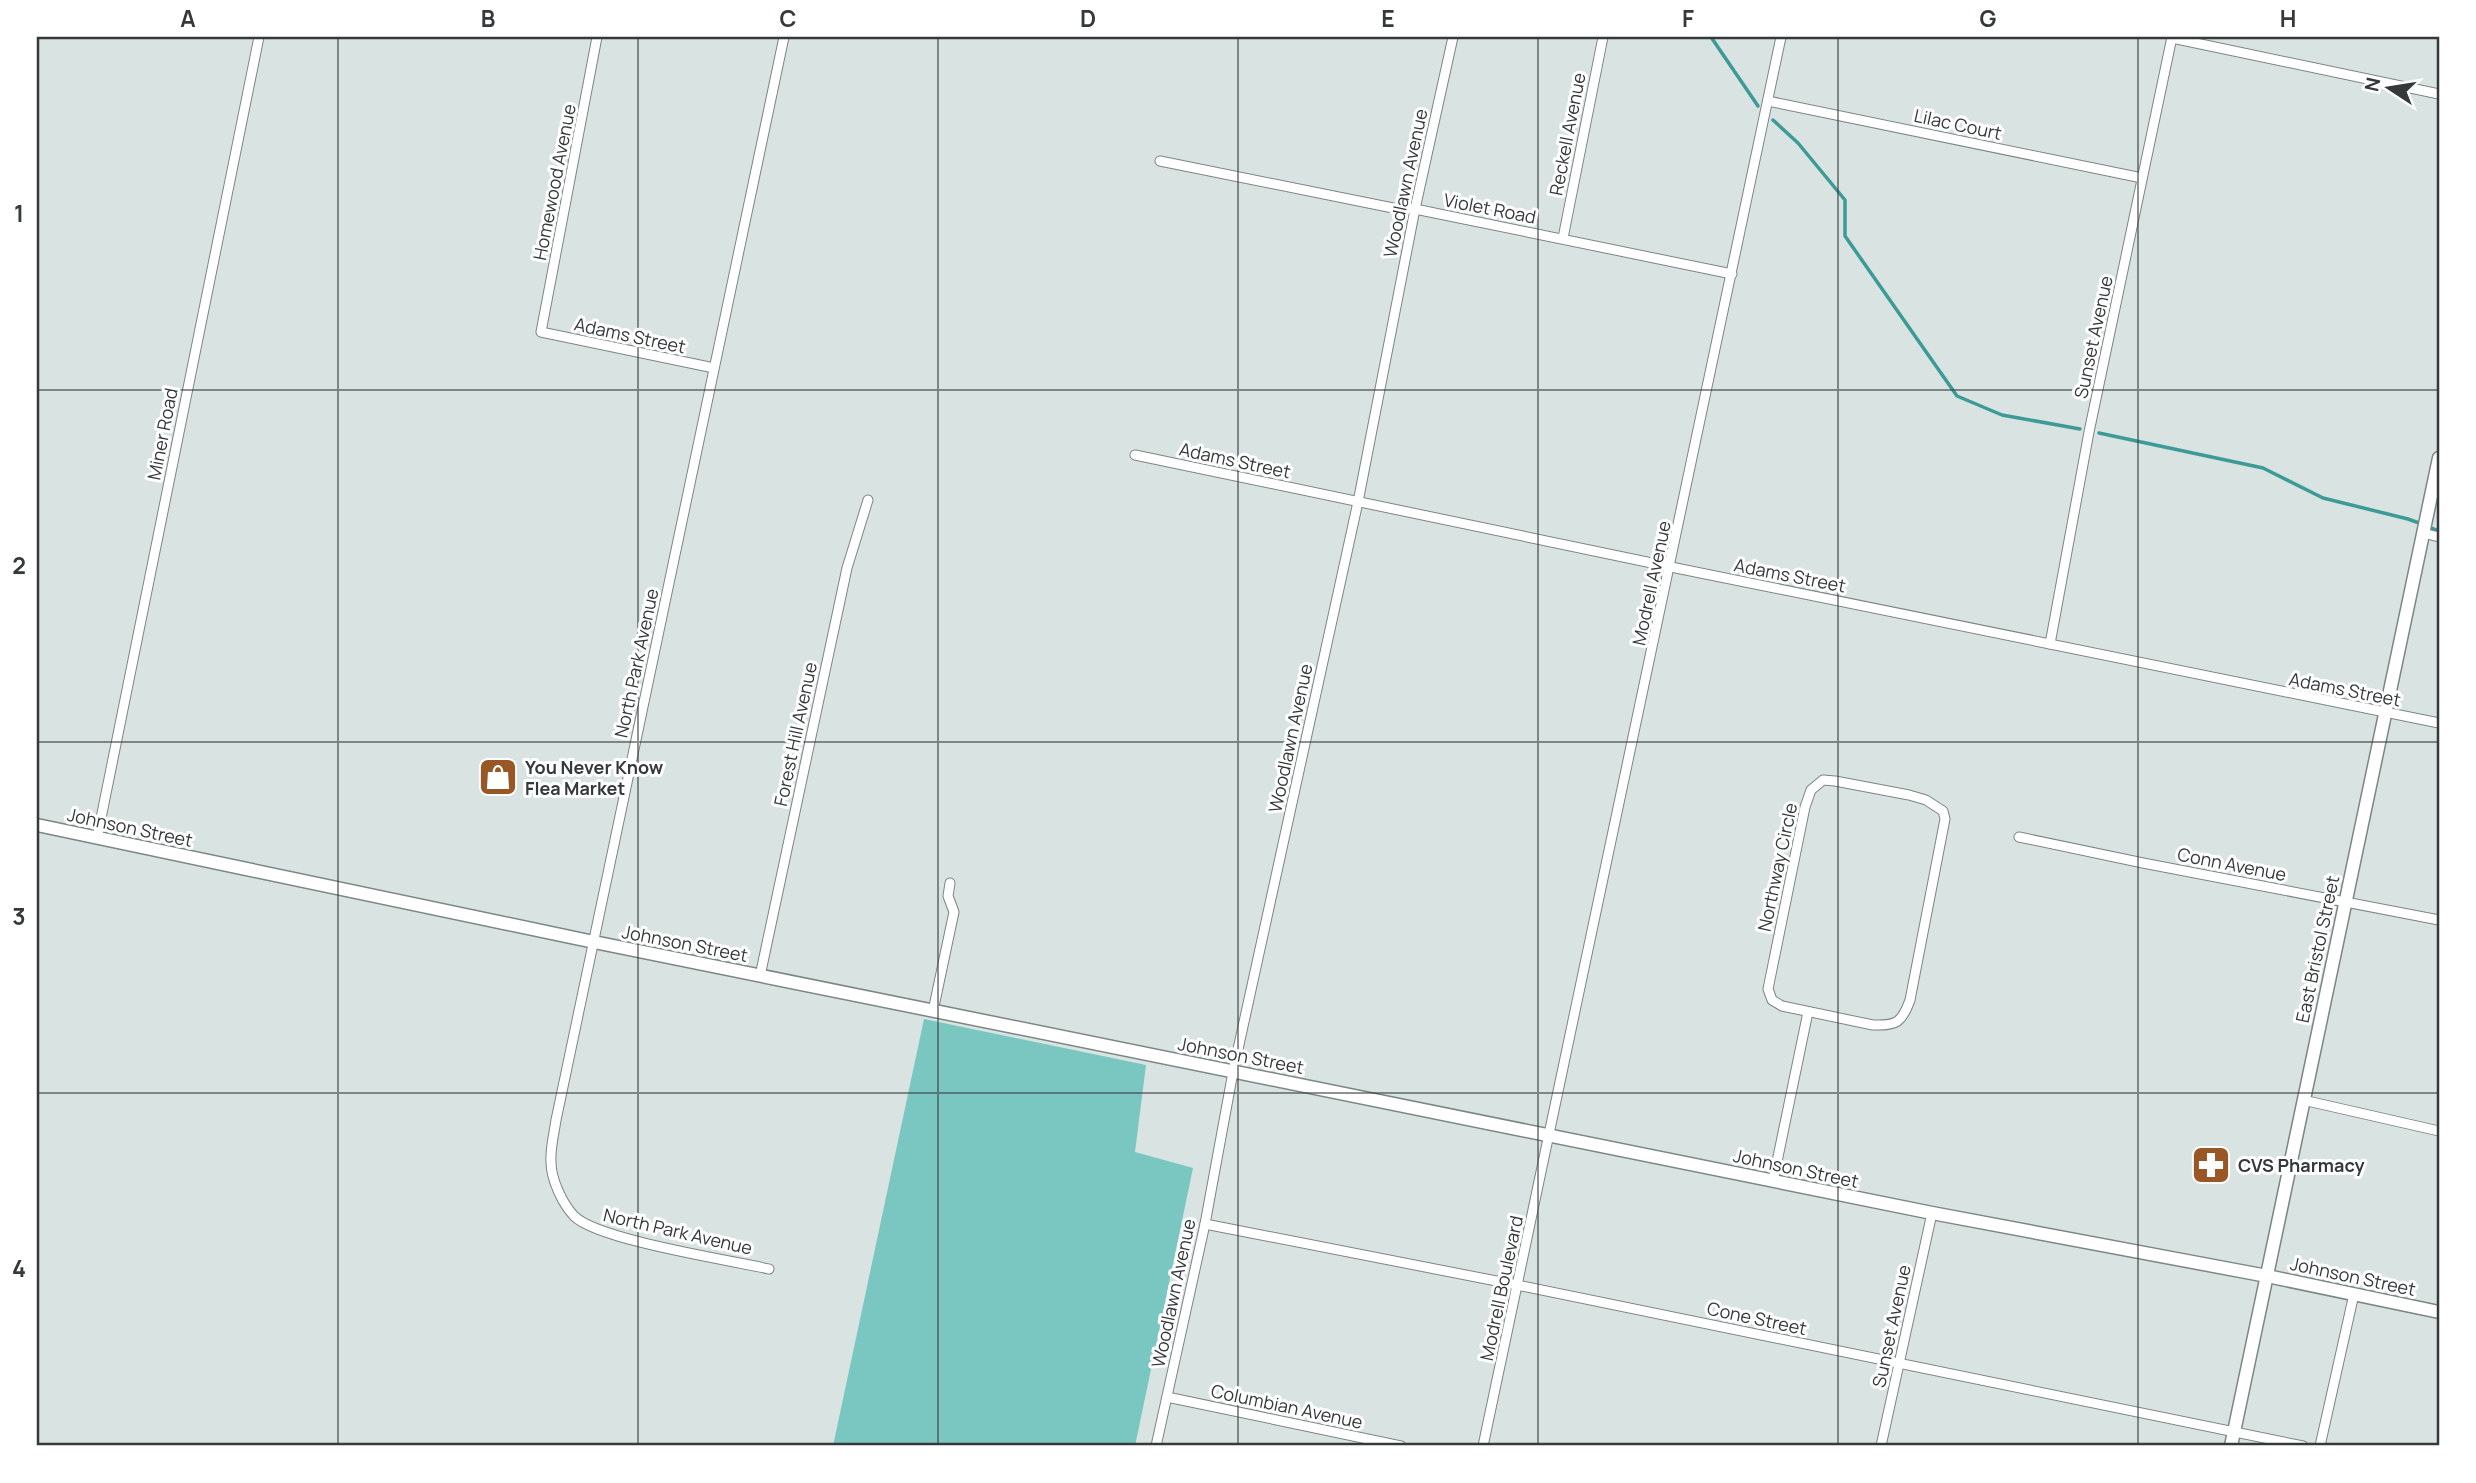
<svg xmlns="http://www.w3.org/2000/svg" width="2476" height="1483" viewBox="0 0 2476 1483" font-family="Manrope,sans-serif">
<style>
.green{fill:#7ac7c2}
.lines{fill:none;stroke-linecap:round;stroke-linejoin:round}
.stream{stroke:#3c9b96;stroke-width:3.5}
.street-casing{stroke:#7c8685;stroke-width:11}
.secondary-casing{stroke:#7c8685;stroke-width:15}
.street{stroke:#fff;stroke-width:9}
.secondary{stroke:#fff;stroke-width:12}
.grid{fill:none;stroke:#353939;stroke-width:2;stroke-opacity:0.55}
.labels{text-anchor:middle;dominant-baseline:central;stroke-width:6;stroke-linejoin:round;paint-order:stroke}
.street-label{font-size:18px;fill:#353939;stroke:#fff}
.poi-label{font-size:18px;font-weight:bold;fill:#353939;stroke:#fff;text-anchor:start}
.neatline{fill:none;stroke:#353939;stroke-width:2.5}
.grid-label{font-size:23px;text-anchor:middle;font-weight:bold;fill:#353939}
</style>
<rect width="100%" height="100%" fill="#d8e3e2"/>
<path class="green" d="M924 1019 1146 1065 1135 1152 1193 1168 1135 1446H833Z"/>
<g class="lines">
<g class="stream">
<path d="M1711 37 1758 106"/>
<path d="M1773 120 1798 143 1845 200V236L1957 396 2002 415 2080 429"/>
<path d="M2099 433 2263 468 2323 498 2408 519 2422 524"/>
<path d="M2429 527 2439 531"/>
</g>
<g class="street-casing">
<g id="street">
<path d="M597 37 541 332 714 368"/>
<path d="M2172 38 2439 94"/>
<path d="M1768 101 2142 178"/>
<path d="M1160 161 1393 208 1415 209 1732 274"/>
<path d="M1563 238 1603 37"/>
<path d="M1135 455 1671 567 2439 723"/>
<path d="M2423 533 2439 537"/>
<path d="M2050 644 2089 432 2172 37"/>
<path d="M1823 780 1835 781 1909 795 1926 800 1943 811 1945 819 1910 1000C1902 1022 1897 1026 1873 1025L1782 1006 1772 1000 1768 989 1805 807 1811 790Z"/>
<path d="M2019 837 2143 863 2439 920"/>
<path d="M97 838 259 37"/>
<path d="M760 976 847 568 868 500"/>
<path d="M933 1011 954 912 948 896 950 883"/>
<path d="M2303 1100 2439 1131"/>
<path d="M1773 1181 1808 1012"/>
<path d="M1205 1224 1517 1285 2303 1446"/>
<path d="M769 1269C729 1260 598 1240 574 1216 562 1203 551 1179 551 1162 550 1149 554 1134 556 1120L784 37"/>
<path d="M1167 1397 1401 1446"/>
<path d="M1156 1446 1205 1224 1233 1072 1358 502 1415 209 1453 37"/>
<path d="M1483 1446 1781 37"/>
<path d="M1881 1446 1932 1213"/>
<path d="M2320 1446 2354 1294"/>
</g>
</g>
<g class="secondary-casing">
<g id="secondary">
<path d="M37 825 594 942 1932 1213 2267 1276 2439 1312"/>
<path d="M2231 1446 2439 458"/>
</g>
</g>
<use href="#street" class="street"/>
<use href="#secondary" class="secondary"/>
</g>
<path class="grid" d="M338 37V1446M638 37V1446M938 37V1446M1238 37V1446M1538 37V1446M1838 37V1446M2138 37V1446M37 390H2439M37 742H2439M37 1093H2439"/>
<defs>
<g id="shop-square" transform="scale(2.0125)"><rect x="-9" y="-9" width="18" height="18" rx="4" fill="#985724" stroke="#fff"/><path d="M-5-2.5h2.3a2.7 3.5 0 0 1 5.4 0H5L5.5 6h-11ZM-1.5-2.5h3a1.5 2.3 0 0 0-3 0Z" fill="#fff"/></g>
<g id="pharmacy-square" transform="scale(2.0125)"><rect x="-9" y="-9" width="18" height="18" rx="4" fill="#985724" stroke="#fff"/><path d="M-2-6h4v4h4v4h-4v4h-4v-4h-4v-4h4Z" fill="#fff"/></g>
</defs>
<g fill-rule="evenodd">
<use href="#shop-square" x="498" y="777"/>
<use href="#pharmacy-square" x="2211" y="1165"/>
</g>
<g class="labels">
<g class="street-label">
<text transform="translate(1958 124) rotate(12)">Lilac Court</text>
<text transform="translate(1567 134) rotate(-79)">Reckell Avenue</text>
<text transform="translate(554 182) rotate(-79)">Homewood Avenue</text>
<text transform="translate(1405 183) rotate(-78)">Woodlawn Avenue</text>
<text transform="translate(1490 208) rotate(11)">Violet Road</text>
<text transform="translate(630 335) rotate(12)">Adams Street</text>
<text transform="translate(2093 337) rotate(-78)">Sunset Avenue</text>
<text transform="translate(162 434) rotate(-79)">Miner Road</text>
<text transform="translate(1235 460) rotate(12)">Adams Street</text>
<text transform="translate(1790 575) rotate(11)">Adams Street</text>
<text transform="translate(1651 583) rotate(-78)">Modrell Avenue</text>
<text transform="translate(636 663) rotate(-78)">North Park Avenue</text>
<text transform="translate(2345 689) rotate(11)">Adams Street</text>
<text transform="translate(795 734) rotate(-78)">Forest Hill Avenue</text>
<text transform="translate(1290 738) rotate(-78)">Woodlawn Avenue</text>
<text transform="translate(130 827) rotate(12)">Johnson Street</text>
<text transform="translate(2232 864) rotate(11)">Conn Avenue</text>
<text transform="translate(1777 867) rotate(-78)">Northway Circle</text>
<text transform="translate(685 943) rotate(11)">Johnson Street</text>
<text transform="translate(2317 949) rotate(-78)">East Bristol Street</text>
<text transform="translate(1241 1055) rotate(11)">Johnson Street</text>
<text transform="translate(1796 1168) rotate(12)">Johnson Street</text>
<text transform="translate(678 1231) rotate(13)">North Park Avenue</text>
<text transform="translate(2353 1276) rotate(12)">Johnson Street</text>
<text transform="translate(1501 1288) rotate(-78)">Modrell Boulevard</text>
<text transform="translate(1173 1293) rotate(-78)">Woodlawn Avenue</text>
<text transform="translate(1757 1318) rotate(12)">Cone Street</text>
<text transform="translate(1891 1326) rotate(-78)">Sunset Avenue</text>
<text transform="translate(1287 1406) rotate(12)">Columbian Avenue</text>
</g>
<g class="poi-label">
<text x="525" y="767">You Never Know<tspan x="525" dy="21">Flea Market</tspan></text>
<text x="2238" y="1165">CVS Pharmacy</text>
</g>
</g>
<rect width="2476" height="1483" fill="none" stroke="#ffffff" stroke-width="77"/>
<g transform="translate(2389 88) rotate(282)" stroke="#ffffff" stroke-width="5" paint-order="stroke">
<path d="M0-5L12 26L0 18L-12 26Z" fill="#353939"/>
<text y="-10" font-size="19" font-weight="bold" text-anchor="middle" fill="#353939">N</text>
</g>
<rect x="38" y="38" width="2400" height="1406" class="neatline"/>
<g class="grid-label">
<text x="188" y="27">A</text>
<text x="488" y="27">B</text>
<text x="788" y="27">C</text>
<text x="1088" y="27">D</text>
<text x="1388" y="27">E</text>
<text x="1688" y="27">F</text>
<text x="1988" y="27">G</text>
<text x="2288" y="27">H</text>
<text x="19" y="222">1</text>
<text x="19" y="574">2</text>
<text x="19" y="925">3</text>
<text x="19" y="1277">4</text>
</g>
</svg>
